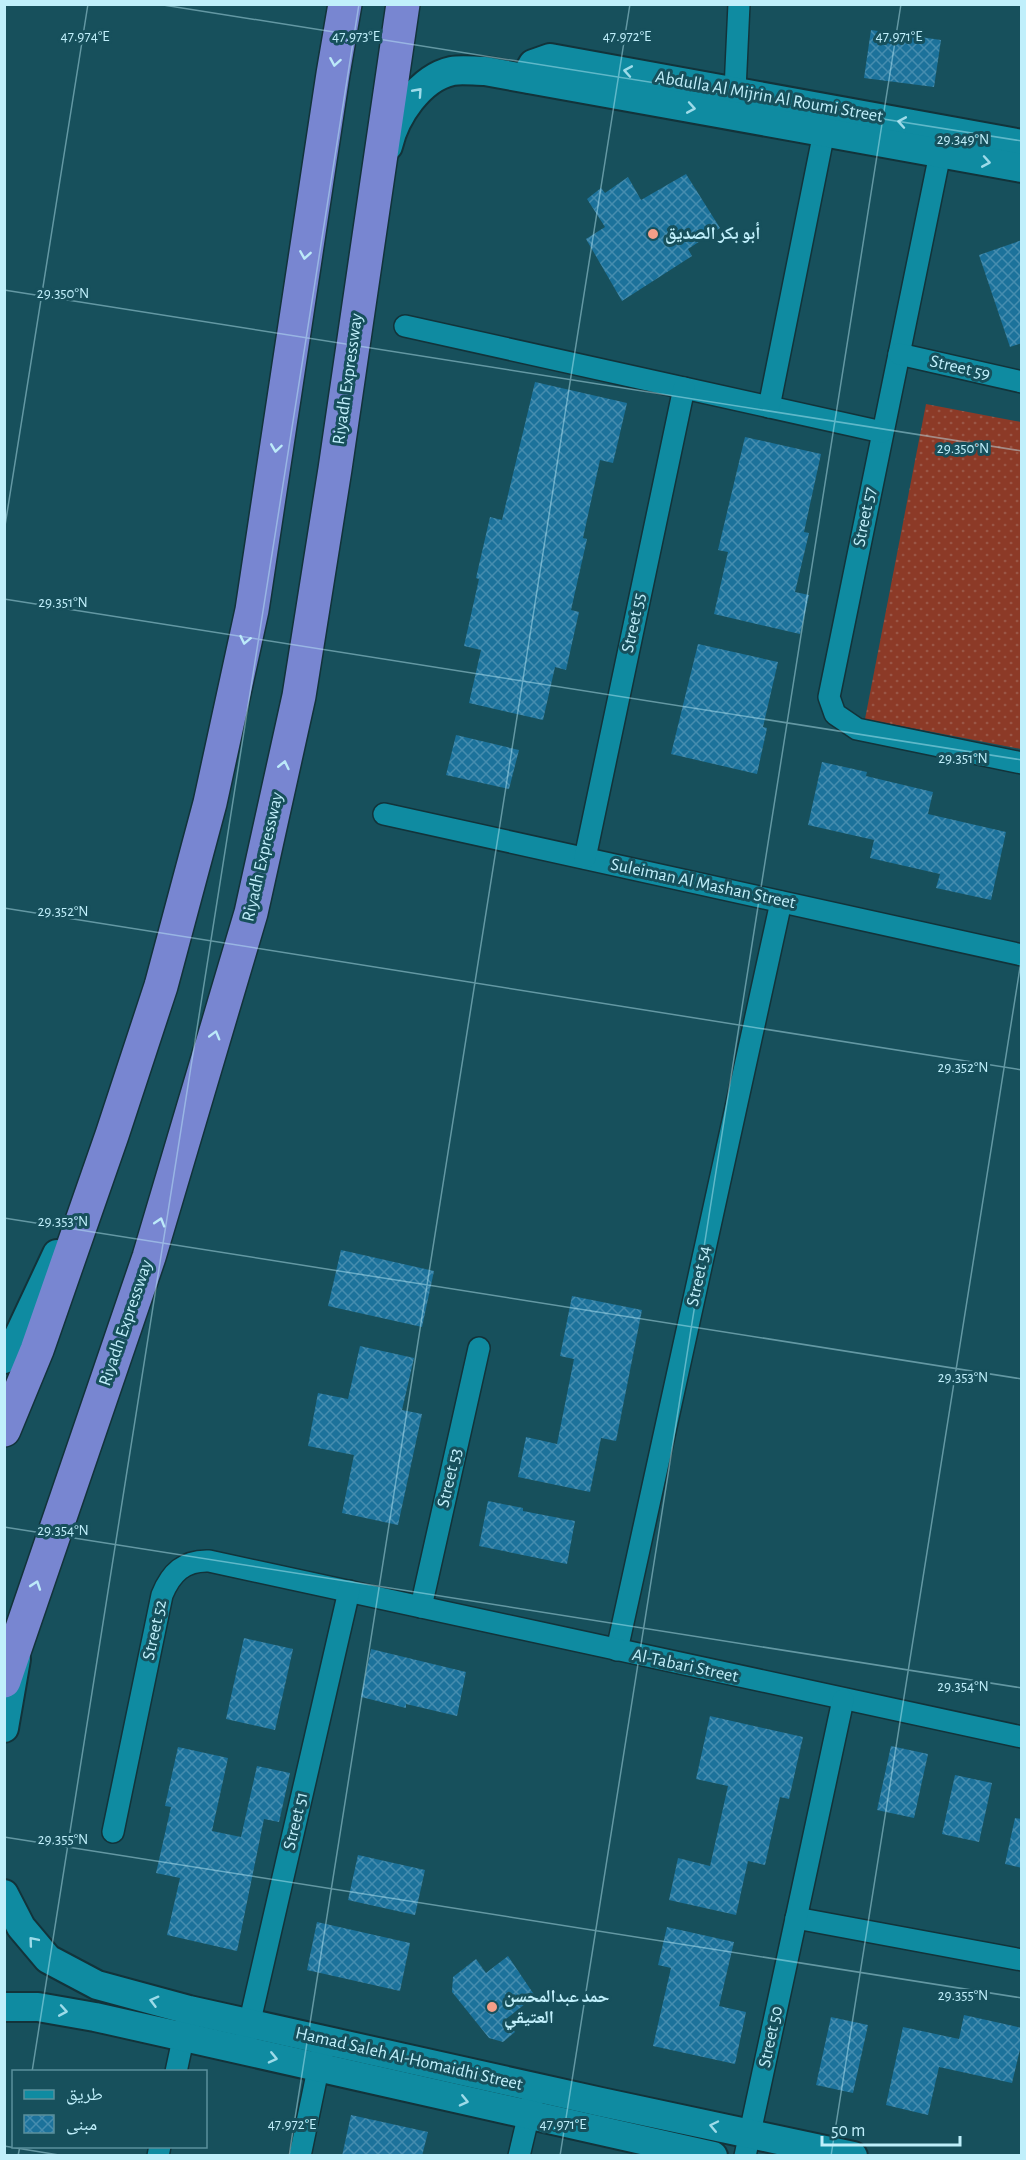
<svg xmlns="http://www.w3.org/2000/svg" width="1026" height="2160" viewBox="0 0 1026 2160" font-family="'Alegreya Sans','Noto Naskh Arabic',sans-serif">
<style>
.grass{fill:url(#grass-dots)}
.building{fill:url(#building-cross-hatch)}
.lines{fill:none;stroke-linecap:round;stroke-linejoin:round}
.street-casing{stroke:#12333a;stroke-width:24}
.secondary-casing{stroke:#12333a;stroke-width:32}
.highway-casing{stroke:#12333a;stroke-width:36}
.street{stroke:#0f8ba1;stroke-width:21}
.secondary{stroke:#0f8ba1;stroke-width:28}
.highway{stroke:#7886d1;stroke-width:33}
.oneway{stroke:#bceaf9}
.oneway2{stroke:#9ddbe9}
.ticks{fill:none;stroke:#c0effb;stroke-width:1.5;stroke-opacity:0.45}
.poi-dot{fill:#f49e88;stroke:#17505c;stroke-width:2}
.labels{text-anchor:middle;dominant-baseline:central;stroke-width:6;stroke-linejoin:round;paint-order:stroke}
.street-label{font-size:18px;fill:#c0effb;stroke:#17505c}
.poi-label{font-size:18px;font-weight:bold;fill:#c0effb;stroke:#17505c;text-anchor:start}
.ticks-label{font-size:15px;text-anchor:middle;fill:#c0effb;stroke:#17505c;stroke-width:6;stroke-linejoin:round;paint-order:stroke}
</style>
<defs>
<pattern id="grass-dots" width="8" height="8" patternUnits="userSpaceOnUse" patternTransform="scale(1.5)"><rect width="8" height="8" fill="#8c3a27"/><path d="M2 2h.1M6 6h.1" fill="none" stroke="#9a5747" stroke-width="1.8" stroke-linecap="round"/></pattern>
<pattern id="building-cross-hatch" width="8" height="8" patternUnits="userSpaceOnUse" patternTransform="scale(1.5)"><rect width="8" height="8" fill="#1c729b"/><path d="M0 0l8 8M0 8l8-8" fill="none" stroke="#468daf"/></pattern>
</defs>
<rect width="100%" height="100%" fill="#17505c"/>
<path class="grass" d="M926 404 1021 422V749L865 719Z"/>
<g class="building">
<path d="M871 30 941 40 934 87 864 78Z"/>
<path d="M686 174 720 228 688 249 692 256 622 301 586 239 605 227 587 199 601 188 605 193 628 177 641 200Z"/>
<path d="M1022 240V343L1010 347 979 255Z"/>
<path d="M535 382 627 403 613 463 600 460 583 538 587 539 571 610 579 612 566 670 555 667 543 720 469 703 481 650 464 646 479 579 476 578 490 517 502 520Z"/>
<path d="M745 437 821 454 804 532 809 533 795 592 809 595 800 634 714 614 728 552 718 550Z"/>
<path d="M698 644 778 662 763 727 767 728 757 774 671 754Z"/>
<path d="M456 735 519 750 509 789 446 775Z"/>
<path d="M822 762 867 772 866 776 933 792 928 814 1006 832 991 900 936 888 940 874 870 858 874 840 808 825Z"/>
<path d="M341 1250 434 1271 422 1327 328 1306Z"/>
<path d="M572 1296 642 1310 616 1441 601 1438 590 1492 518 1477 526 1437 557 1444 574 1359 560 1356Z"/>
<path d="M360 1346 414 1358 402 1410 422 1414 398 1525 342 1513 354 1455 308 1446 318 1393 348 1399Z"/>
<path d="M488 1501 523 1508V1511L575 1521 567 1564 479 1546Z"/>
<path d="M244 1638 293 1649 275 1730 226 1719Z"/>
<path d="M371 1649 466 1672 457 1716 406 1704V1708L361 1697Z"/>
<path d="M710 1716 803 1737 789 1799 780 1797 765 1865 748 1861 736 1915 669 1900 678 1858 710 1866 728 1786 696 1779Z"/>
<path d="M891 1746 928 1754 914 1818 877 1810Z"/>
<path d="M178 1747 228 1758 212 1831 241 1837 257 1766 290 1773 279 1822 264 1819 237 1951 167 1935 180 1878 156 1873 171 1807 165 1806Z"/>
<path d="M955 1775 992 1783 979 1842 942 1834Z"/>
<path d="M1015 1818 1022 1819V1868L1005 1864Z"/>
<path d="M358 1855 425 1870 415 1915 348 1900Z"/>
<path d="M317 1922 410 1943 400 1991 307 1970Z"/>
<path d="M667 1927 734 1942 719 2006 746 2012 735 2064 653 2046 671 1968 658 1965Z"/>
<path d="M508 1956 535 1996 506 2019 515 2032 503 2042 489 2038 452 1992 453 1977 476 1959 486 1973Z"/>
<path d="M964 2015 1022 2028V2041L1012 2083 939 2067 928 2115 886 2105 903 2027 959 2039Z"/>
<path d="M831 2017 868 2025 853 2093 816 2085Z"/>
<path d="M351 2115 428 2132 422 2156H342Z"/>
</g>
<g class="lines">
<g class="street-casing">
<g id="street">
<path d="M735 90 739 4"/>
<path d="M943 139 829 697 835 714 857 729 1022 763"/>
<path d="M405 326 882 432"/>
<path d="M899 354 1022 382"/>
<path d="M769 407 824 132"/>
<path d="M384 814 1022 955"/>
<path d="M585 858 684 388"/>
<path d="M421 1607 479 1348"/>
<path d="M617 1650 781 902"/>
<path d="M113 1832 162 1595C171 1573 184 1560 209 1561 480 1618 750 1680 1022 1737"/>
<path d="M796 1918 1022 1960"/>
<path d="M246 2038 349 1591"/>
<path d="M176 2072 186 2025"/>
<path d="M158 2156 160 2146"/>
<path d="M300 2156 321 2055"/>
<path d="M519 2156 532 2101"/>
<path d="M745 2156 843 1700"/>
</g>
</g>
<g class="secondary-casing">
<g id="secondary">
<path d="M530 79 529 71 533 64 550 58 1022 144"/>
<path d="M388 146C395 116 420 78 452 71 462 69 474 71 485 71L1022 168"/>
<path d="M4 1359 19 1335 57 1254"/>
<path d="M4 1728 16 1659"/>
<path d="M4 1894 21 1927 48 1959 97 1985 189 2010 601 2102 853 2156"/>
<path d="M4 2007H38L95 2017 713 2156"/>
</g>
</g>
<g class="highway-casing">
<g id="highway">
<path d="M4 1430 37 1350 112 1135 161 986 210 803 252 610 333 74 345 4"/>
<path d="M4 1681 149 1257 251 913 299 696 335 469 403 4"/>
</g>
</g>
<use href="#street" class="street"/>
<use href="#secondary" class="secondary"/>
<use href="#highway" class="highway"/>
</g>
<defs><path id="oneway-chevron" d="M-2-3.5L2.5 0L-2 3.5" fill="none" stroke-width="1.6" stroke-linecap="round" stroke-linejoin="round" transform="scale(1.5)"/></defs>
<g class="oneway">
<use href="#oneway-chevron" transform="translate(335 62) rotate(100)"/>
<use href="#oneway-chevron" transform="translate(305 255) rotate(99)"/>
<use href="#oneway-chevron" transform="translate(276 448) rotate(98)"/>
<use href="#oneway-chevron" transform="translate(245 640) rotate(102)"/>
<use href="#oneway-chevron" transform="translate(284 765) rotate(-77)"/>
<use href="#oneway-chevron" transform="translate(215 1035) rotate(-74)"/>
<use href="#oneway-chevron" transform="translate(160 1222) rotate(-73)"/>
<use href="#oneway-chevron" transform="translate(36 1585) rotate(-71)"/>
</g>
<g class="oneway2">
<use href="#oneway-chevron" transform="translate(628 71) rotate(-170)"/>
<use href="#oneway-chevron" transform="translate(418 92) rotate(-48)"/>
<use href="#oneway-chevron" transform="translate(691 108) rotate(10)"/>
<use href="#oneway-chevron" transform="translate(902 122) rotate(-170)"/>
<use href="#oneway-chevron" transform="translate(986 162) rotate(10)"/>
<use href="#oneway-chevron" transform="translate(33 1941) rotate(-130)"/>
<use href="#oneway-chevron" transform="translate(154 2001) rotate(-165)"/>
<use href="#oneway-chevron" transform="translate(63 2011) rotate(10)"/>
<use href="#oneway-chevron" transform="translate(273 2058) rotate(13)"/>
<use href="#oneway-chevron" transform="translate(464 2101) rotate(13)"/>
<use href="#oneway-chevron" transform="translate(714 2126) rotate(-168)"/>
</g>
<path class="ticks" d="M157 4 1022 141M4 290 1022 451M4 532 88 4M4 599 1022 760M4 908 1022 1070M4 1218 1022 1379M4 1527 1022 1688M4 1837 1022 1998M32 2072 359 4M4 2146 65 2156M18 2156 20 2146M289 2156 630 4M560 2156 901 4M831 2156 1022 955"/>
<g class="poi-dot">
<circle cx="653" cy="234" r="6"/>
<circle cx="492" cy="2007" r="6"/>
</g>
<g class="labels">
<g class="street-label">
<text transform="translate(769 97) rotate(10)">Abdulla Al Mijrin Al Roumi Street</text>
<text transform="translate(960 368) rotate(13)">Street 59</text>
<text transform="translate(348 379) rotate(-82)">Riyadh Expressway</text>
<text transform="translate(865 517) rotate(-79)">Street 57</text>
<text transform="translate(634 623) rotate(-78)">Street 55</text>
<text transform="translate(263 857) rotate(-77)">Riyadh Expressway</text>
<text transform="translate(703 884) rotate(12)">Suleiman Al Mashan Street</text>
<text transform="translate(699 1276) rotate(-78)">Street 54</text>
<text transform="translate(126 1323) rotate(-71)">Riyadh Expressway</text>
<text transform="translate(450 1478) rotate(-77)">Street 53</text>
<text transform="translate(155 1630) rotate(-78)">Street 52</text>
<text transform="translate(685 1666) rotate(12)">Al-Tabari Street</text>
<text transform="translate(296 1821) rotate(-77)">Street 51</text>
<text transform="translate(771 2037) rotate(-78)">Street 50</text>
<text transform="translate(409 2059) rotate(13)">Hamad Saleh Al-Homaidhi Street</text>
</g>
<g class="poi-label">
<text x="665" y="234">أبو بكر الصديق</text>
<text x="504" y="1997">حمد عبدالمحسن<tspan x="504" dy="21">العتيقي</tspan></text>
</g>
</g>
<g class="ticks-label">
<text x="85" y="41">47.974°E</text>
<text x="356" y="41">47.973°E</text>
<text x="627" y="41">47.972°E</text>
<text x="899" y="41">47.971°E</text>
<text x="963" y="144">29.349°N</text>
<text x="63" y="298">29.350°N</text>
<text x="963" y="453">29.350°N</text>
<text x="63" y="607">29.351°N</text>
<text x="963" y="763">29.351°N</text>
<text x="63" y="916">29.352°N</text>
<text x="963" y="1072">29.352°N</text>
<text x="63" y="1226">29.353°N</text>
<text x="963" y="1382">29.353°N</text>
<text x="63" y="1535">29.354°N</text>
<text x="963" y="1691">29.354°N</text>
<text x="63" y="1844">29.355°N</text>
<text x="963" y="2000">29.355°N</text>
<text x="292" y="2129">47.972°E</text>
<text x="563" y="2129">47.971°E</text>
</g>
<rect width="1026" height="2160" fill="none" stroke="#c0effb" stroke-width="12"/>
<rect x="12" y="2070" width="195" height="78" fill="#17505c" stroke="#5b909c" stroke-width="1.5"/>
<rect x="24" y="2090" width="30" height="9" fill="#0f8ba1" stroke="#5b909c" stroke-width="1.5"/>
<text x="66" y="2100" font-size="18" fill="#c0effb">طريق</text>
<rect x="24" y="2115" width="30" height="18" fill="url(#building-cross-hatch)" stroke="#5b909c" stroke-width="1.5"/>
<text x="66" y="2130" font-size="18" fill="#c0effb">مبنى</text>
<path d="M822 2136v9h138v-9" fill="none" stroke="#c0effb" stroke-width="3"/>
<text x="831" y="2136" font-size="18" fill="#c0effb" stroke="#17505c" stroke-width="4.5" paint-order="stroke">50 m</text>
</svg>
